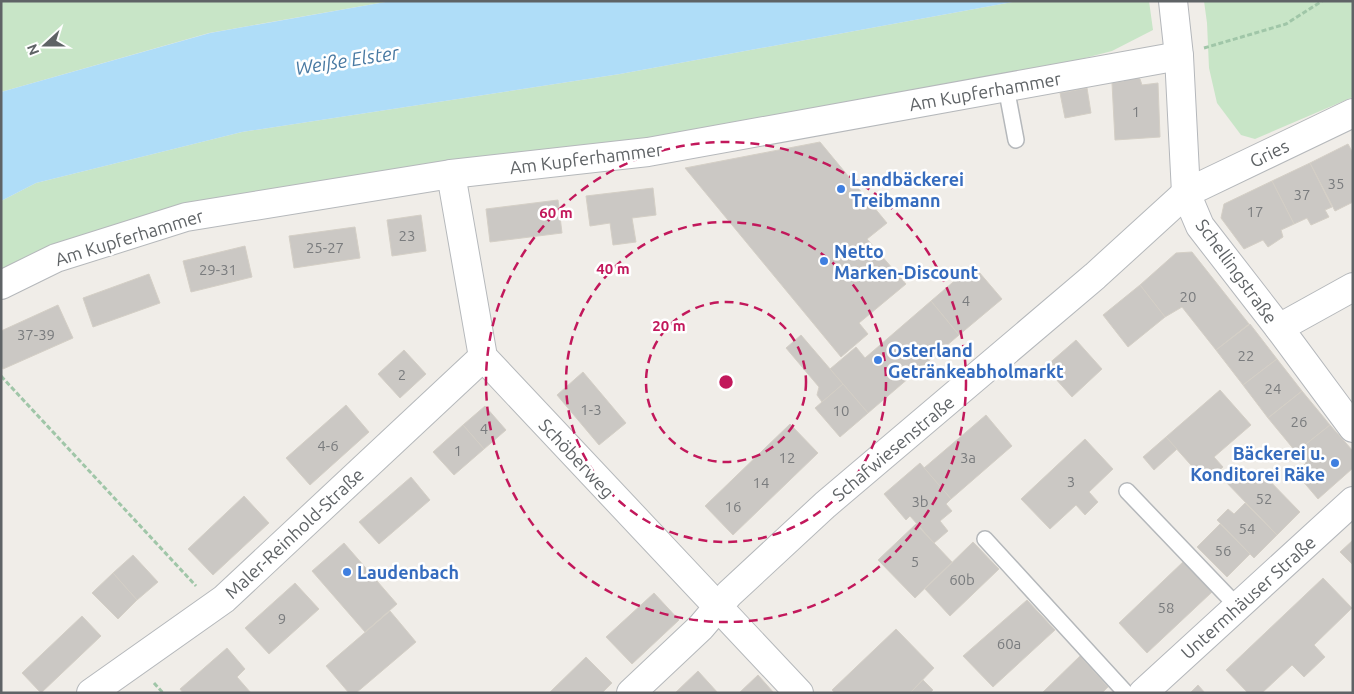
<svg xmlns="http://www.w3.org/2000/svg" width="1354" height="694" viewBox="0 0 1354 694" font-family="Ubuntu,sans-serif">
<style>
.green{fill:#c8e5c7}
.water{fill:#afddf8}
.building{fill:#cbc8c4;stroke:#d4cfc6}
.lines{fill:none;stroke-linecap:round;stroke-linejoin:round}
.service-casing{stroke:#b5b8bb;stroke-width:18}
.minor-casing{stroke:#b5b8bb;stroke-width:30}
.secondary-casing{stroke:#b4b7bb;stroke-width:30}
.path{stroke:#a0c6a8;stroke-width:3;stroke-dasharray:5 2.5;stroke-linecap:butt}
.service{stroke:#fff;stroke-width:15}
.minor{stroke:#fff;stroke-width:28}
.secondary{stroke:#fff;stroke-width:28}
.ring{fill:none;stroke:#c2185b;stroke-width:2.5;stroke-dasharray:9 6}
.shop-dot{fill:#3f7fe0;stroke:#fff;stroke-width:2}
.labels{text-anchor:middle;dominant-baseline:central;stroke-width:5;stroke-linejoin:round;paint-order:stroke}
.number-label{font-size:15px;fill:#7a7c7e}
.street-label{font-size:18px;fill:#5f6366;stroke:#fff}
.shop-label{font-size:18px;font-weight:bold;fill:#366cbe;stroke:#fff;text-anchor:start}
.water-label{font-size:19px;font-style:italic;fill:#4879a2;stroke:#fff}
.centre{fill:#c2185b;stroke:#fff;stroke-width:2.5}
.ring-label{font-size:15px;text-anchor:middle;font-weight:bold;fill:#c2185b;stroke:#fff;stroke-width:5;stroke-linejoin:round;paint-order:stroke}
</style>
<rect width="100%" height="100%" fill="#f0ede8"/>
<g class="green">
<path d="M1 1H391L209 33 1 92Z"/>
<path d="M1018 1H1149L1153 30 1112 51 1035 71 650 141 449 166 1 275V201L36 183 242 132 620 74Z"/>
<path d="M1204 1H1353V97L1255 139 1241 135 1217 103 1209 68 1207 23Z"/>
</g>
<path class="water" d="M391 1H1018L620 74 242 132 36 183 1 201V92L210 33Z"/>
<g class="building">
<path d="M1134 76 1140 79 1142 85 1158 83 1160 137 1115 140 1112 83 1124 81 1127 77Z"/>
<path d="M1087 88 1091 113 1065 118 1060 93Z"/>
<path d="M820 142 887 223 867 239 906 284 859 323 868 334 841 357 685 168Z"/>
<path d="M1348 144 1353 153V202L1335 211 1310 163Z"/>
<path d="M1310 163 1332 207 1325 210 1329 217 1311 225 1307 218 1294 224 1272 181Z"/>
<path d="M1272 181 1294 224 1281 230 1283 237 1268 247 1263 240 1244 249 1221 218 1224 204Z"/>
<path d="M653 188 656 215 632 218 636 242 613 245 610 223 590 226 586 196Z"/>
<path d="M558 200 562 233 490 242 486 209Z"/>
<path d="M421 215 426 251 392 256 387 220Z"/>
<path d="M355 227 360 258 294 268 289 236Z"/>
<path d="M245 246 252 277 191 292 183 261Z"/>
<path d="M1192 252 1249 324 1216 350 1182 307 1165 317 1140 285 1176 253Z"/>
<path d="M973 265 1002 299 959 335 931 301Z"/>
<path d="M149 274 160 303 93 327 83 298Z"/>
<path d="M1140 285 1165 317 1128 347 1103 315Z"/>
<path d="M931 301 959 335 868 413 830 369 856 347 865 358Z"/>
<path d="M58 305 73 338 3 369 1 365V331Z"/>
<path d="M1250 324 1277 359 1243 385 1216 350Z"/>
<path d="M801 335 843 384 822 402 817 395 819 387 786 348Z"/>
<path d="M1076 340 1102 369 1072 397 1045 367Z"/>
<path d="M404 350 426 374 400 398 378 374Z"/>
<path d="M1277 359 1302 391 1268 418 1243 385Z"/>
<path d="M583 372 626 423 599 445 557 395Z"/>
<path d="M843 384 868 413 840 437 815 408Z"/>
<path d="M1220 390 1251 425 1214 457 1223 467 1206 482 1166 437Z"/>
<path d="M1302 391 1330 425 1296 452 1268 418Z"/>
<path d="M346 405 369 432 310 485 286 458Z"/>
<path d="M485 406 506 430 484 449 463 425Z"/>
<path d="M986 415 1012 446 951 499 924 468Z"/>
<path d="M790 424 818 453 733 535 705 506Z"/>
<path d="M463 425 484 449 454 475 433 452Z"/>
<path d="M1330 425 1353 451V468L1318 499 1296 473 1306 463 1296 452Z"/>
<path d="M1166 437 1177 449 1154 470 1143 457Z"/>
<path d="M1085 439 1113 469 1089 492 1098 502 1085 515 1076 505 1050 529 1021 499Z"/>
<path d="M920 463 951 499 946 504 952 511 940 521 948 531 934 543 910 516 906 520 884 494Z"/>
<path d="M1236 467 1253 484 1263 474 1300 512 1277 535 1223 479Z"/>
<path d="M411 477 430 500 379 544 359 522Z"/>
<path d="M244 496 269 523 213 575 188 549Z"/>
<path d="M1245 503 1277 535 1254 558 1217 520 1228 509 1234 514Z"/>
<path d="M916 524 952 562 915 598 878 560Z"/>
<path d="M1220 524 1250 554 1227 577 1197 547Z"/>
<path d="M1353 540V565L1340 552Z"/>
<path d="M973 542 999 569 950 616 925 589Z"/>
<path d="M344 543 397 604 365 632 312 571Z"/>
<path d="M133 555 158 582 137 600 113 573Z"/>
<path d="M1184 561 1212 592 1147 653 1119 623Z"/>
<path d="M113 573 137 600 118 619 92 593Z"/>
<path d="M1323 578 1352 608 1314 645 1325 657 1304 677 1292 665 1262 693H1248L1226 670Z"/>
<path d="M295 583 319 609 269 654 245 628Z"/>
<path d="M654 593 679 620 632 664 606 637Z"/>
<path d="M1027 600 1055 630 993 687 963 656Z"/>
<path d="M390 611 416 642 356 693H349L326 666Z"/>
<path d="M82 616 101 636 41 693 22 673Z"/>
<path d="M896 629 934 668 910 693H835L832 690Z"/>
<path d="M227 648 245 669 237 677 251 693H183L180 689Z"/>
<path d="M1080 656 1108 687 1102 693H1042Z"/>
<path d="M586 657 612 683 602 693H549Z"/>
<path d="M698 671 718 693H675Z"/>
<path d="M758 675 774 693H739Z"/>
<path d="M923 680 933 690 930 693H910Z"/>
<path d="M1198 685 1205 693H1190Z"/>
</g>
<g class="lines">
<g class="service-casing">
<g id="service">
<path d="M1006 87 1016 140"/>
<path d="M1127 491 1237 606"/>
<path d="M985 539 1126 693"/>
</g>
</g>
<g class="minor-casing">
<g id="minor">
<path d="M451 174 483 357 799 693"/>
<path d="M1 285 56 258 186 217 451 174 648 152 1179 56"/>
<path d="M1279 328 1353 287"/>
<path d="M91 693 224 599 483 357"/>
<path d="M631 693 701 627 729 594 825 505 1095 276 1186 193 1353 113"/>
</g>
</g>
<g class="secondary-casing">
<g id="secondary">
<path d="M1173 1 1179 56 1186 193 1200 226 1279 328 1353 428"/>
<path d="M1143 693 1353 501"/>
</g>
</g>
<g class="path">
<path d="M1204 48 1286 24 1322 1"/>
<path d="M1 376 196 586"/>
<path d="M154 683 163 693"/>
</g>
<use href="#service" class="service"/>
<use href="#minor" class="minor"/>
<use href="#secondary" class="secondary"/>
</g>
<g class="ring">
<circle cx="726" cy="382" r="80"/>
<circle cx="726" cy="382" r="160"/>
<circle cx="726" cy="382" r="240"/>
</g>
<g class="shop-dot">
<circle cx="841" cy="189" r="5"/>
<circle cx="824" cy="261" r="5"/>
<circle cx="878" cy="360" r="5"/>
<circle cx="1335" cy="463" r="5"/>
<circle cx="347" cy="572" r="5"/>
</g>
<g class="labels">
<g class="number-label">
<text x="1136" y="111">1</text>
<text x="1336" y="183">35</text>
<text x="1302" y="194">37</text>
<text x="1255" y="211">17</text>
<text x="407" y="235">23</text>
<text x="325" y="247">25-27</text>
<text x="218" y="269">29-31</text>
<text x="1188" y="296">20</text>
<text x="966" y="300">4</text>
<text x="36" y="334">37-39</text>
<text x="1246" y="355">22</text>
<text x="402" y="374">2</text>
<text x="1273" y="388">24</text>
<text x="591" y="409">1-3</text>
<text x="841" y="410">10</text>
<text x="1299" y="421">26</text>
<text x="484" y="428">4</text>
<text x="328" y="445">4-6</text>
<text x="458" y="450">1</text>
<text x="787" y="457">12</text>
<text x="968" y="457">3a</text>
<text x="1071" y="481">3</text>
<text x="761" y="482">14</text>
<text x="1264" y="498">52</text>
<text x="920" y="501">3b</text>
<text x="733" y="506">16</text>
<text x="1247" y="528">54</text>
<text x="1223" y="550">56</text>
<text x="915" y="561">5</text>
<text x="962" y="579">60b</text>
<text x="1166" y="607">58</text>
<text x="282" y="618">9</text>
<text x="1009" y="643">60a</text>
</g>
<g class="street-label">
<text transform="translate(985 91) rotate(-10)">Am Kupferhammer</text>
<text transform="translate(1269 153) rotate(-26)">Gries</text>
<text transform="translate(586 158) rotate(-7)">Am Kupferhammer</text>
<text transform="translate(129 237) rotate(-17)">Am Kupferhammer</text>
<text transform="translate(1237 271) rotate(54)">Schellingstraße</text>
<text transform="translate(893 448) rotate(-40)">Schafwiesenstraße</text>
<text transform="translate(577 458) rotate(47)">Schöberweg</text>
<text transform="translate(294 533) rotate(-43)">Maler-Reinhold-Straße</text>
<text transform="translate(1248 597) rotate(-42)">Untermhäuser Straße</text>
</g>
<g class="shop-label">
<text x="851" y="179">Landbäckerei<tspan x="851" dy="21">Treibmann</tspan></text>
<text x="834" y="251">Netto<tspan x="834" dy="21">Marken-Discount</tspan></text>
<text x="888" y="350">Osterland<tspan x="888" dy="21">Getränkeabholmarkt</tspan></text>
<text x="1325" y="453" text-anchor="end">Bäckerei u.<tspan x="1325" dy="21">Konditorei Räke</tspan></text>
<text x="357" y="572">Laudenbach</text>
</g>
<g class="water-label">
<text transform="translate(347 60) rotate(-9)">Weiße Elster</text>
</g>
</g>
<circle cx="726" cy="382" r="8" class="centre"/>
<g class="ring-label">
<text x="556" y="218">60 m</text>
<text x="613" y="274">40 m</text>
<text x="669" y="331">20 m</text>
</g>
<rect width="1354" height="694" fill="none" stroke="#5f6366" stroke-width="5"/>
<g transform="translate(45 45) rotate(249)" stroke="#ffffff" stroke-width="4" paint-order="stroke">
<path d="M0-4L9 19L0 12L-9 19Z" fill="#5f6366"/>
<text y="-8" font-size="14" font-weight="bold" text-anchor="middle" fill="#5f6366">N</text>
</g>
</svg>
